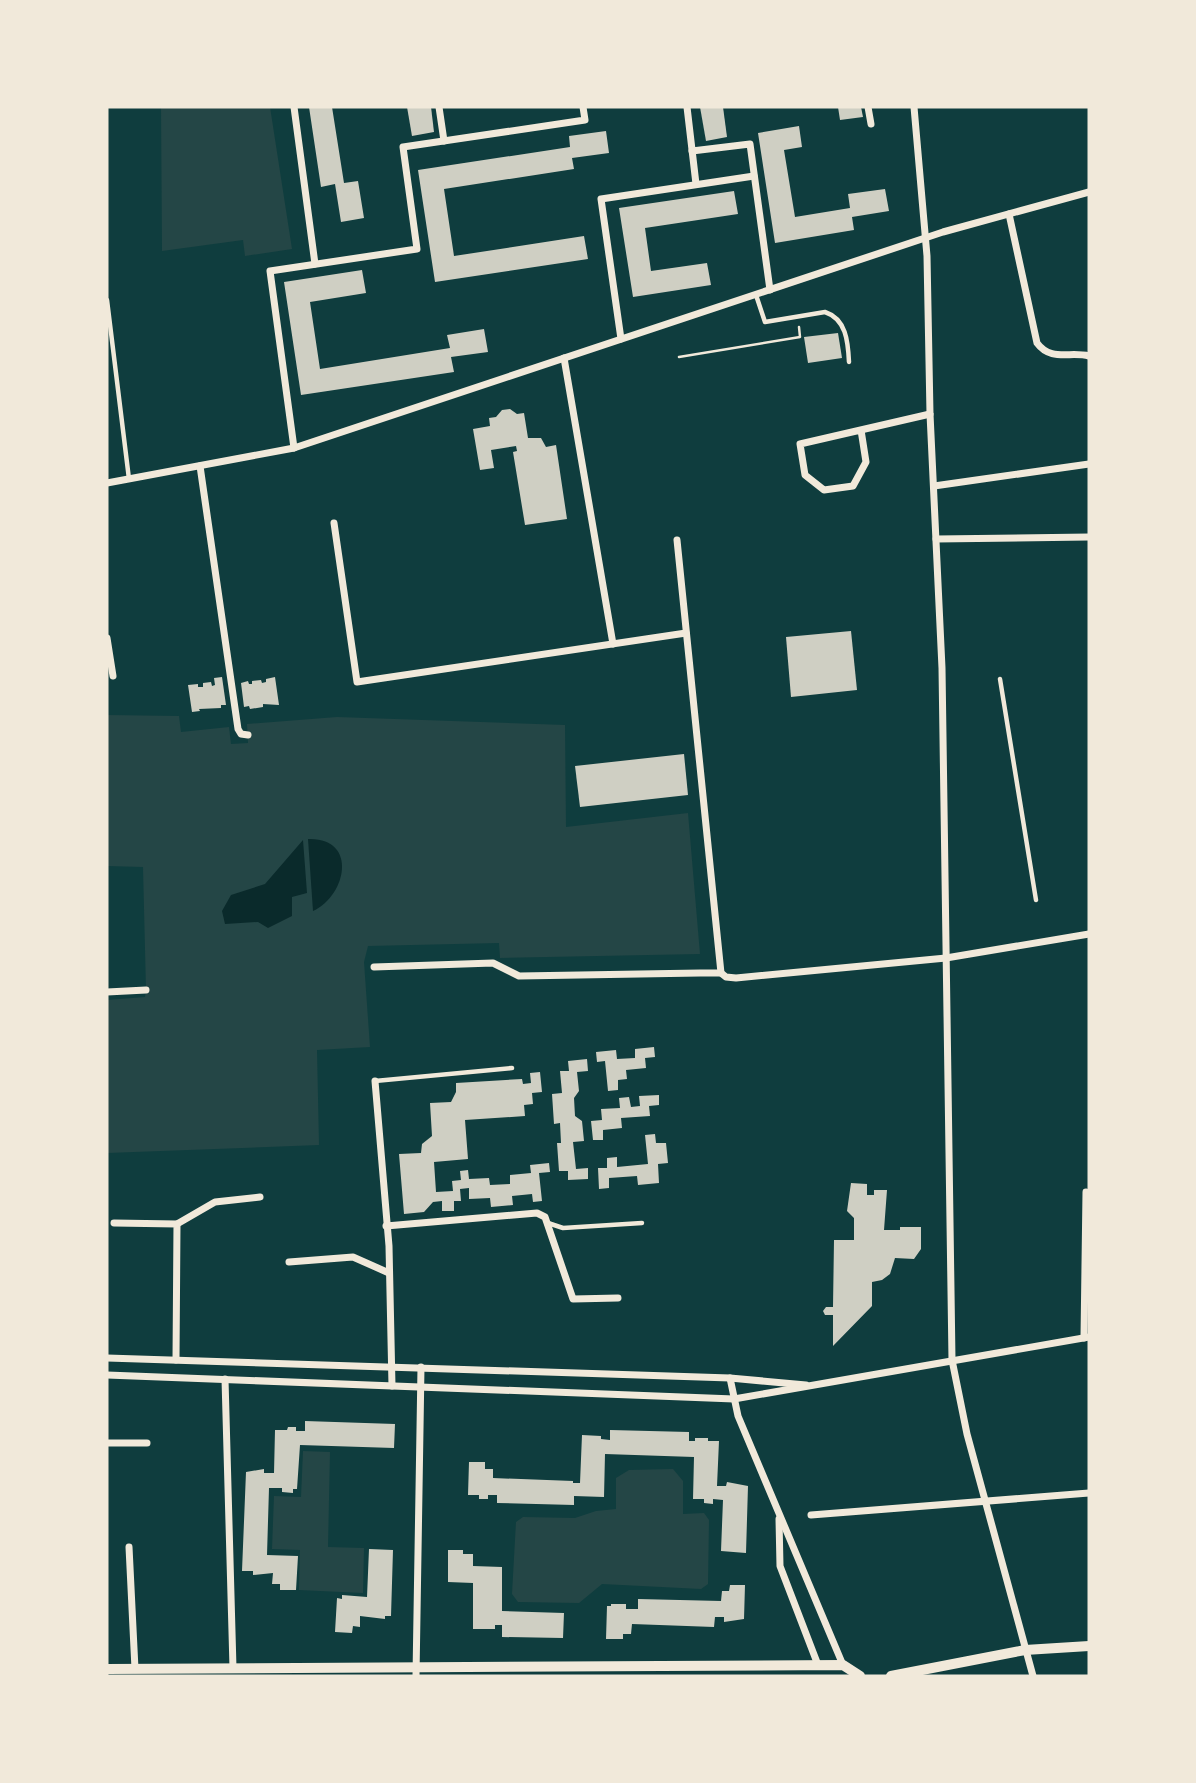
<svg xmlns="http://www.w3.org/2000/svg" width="1196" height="1783" viewBox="0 0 1196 1783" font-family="'Noto Sans',sans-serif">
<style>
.green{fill:#244646}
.water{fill:#0a2a2b}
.building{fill:#cfcfc3}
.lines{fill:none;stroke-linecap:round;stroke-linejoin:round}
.path{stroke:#f1e9da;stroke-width:2.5}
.service{stroke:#f1e9da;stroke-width:4.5}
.minor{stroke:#f1e9da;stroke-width:7}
.tertiary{stroke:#f1e9da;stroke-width:10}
</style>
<rect width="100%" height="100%" fill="#0f3d3e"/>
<g class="green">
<path d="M161 107H270L292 249 245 256 243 240 162 251Z"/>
<path d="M107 715 179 716 181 732 229 727 231 744 248 743 247 724 337 717 565 725 566 827 688 813 700 954 500 958 499 943 368 946 364 962 370 1047 317 1050 319 1145 107 1153V1000L145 997 146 990 143 867 107 866Z"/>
<path d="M303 1451 330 1452 328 1547 364 1548 363 1593 299 1590 300 1550 272 1549 274 1496 301 1497Z"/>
<path d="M673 1469 683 1481V1514L704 1513 709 1520 708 1584 701 1589 602 1584 579 1603 518 1602 512 1594 516 1522 523 1517 575 1518 596 1511 616 1509V1478L629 1470Z"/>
</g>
<g class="water">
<path d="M308 839C357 837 348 894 313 911Z"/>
<path d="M303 840 307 893 292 897V916L268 928 258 922 225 924 222 911 231 895 265 884Z"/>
</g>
<g class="building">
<path d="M309 107H332L344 183 358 181 364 218 341 222 335 184 321 187Z"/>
<path d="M407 107H431L434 132 412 136Z"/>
<path d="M700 107H723L727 137 706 141Z"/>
<path d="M838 107H861L863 117 840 120Z"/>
<path d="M799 126 802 147 784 150 795 217 850 208 848 194 885 189 889 211 852 217 854 230 775 243 758 133Z"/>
<path d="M606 131 609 153 572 158 574 169 444 189 454 256 584 236 588 259 435 282 418 170 570 147 569 136Z"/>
<path d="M734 191 738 214 645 228 651 271 707 263 711 285 633 297 619 208Z"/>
<path d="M362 270 366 293 310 302 320 369 450 348 447 335 484 329 488 352 451 357 454 372 301 395 284 282Z"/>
<path d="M838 333 842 358 808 363 804 337Z"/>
<path d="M510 409 517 414 524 413 528 438H541L546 447 556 445 567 519 525 525 513 452 517 451 516 446 491 450 494 468 480 470 473 429 490 426 489 418 496 417 502 410Z"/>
<path d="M851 631 857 690 791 697 786 637Z"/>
<path d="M222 677 226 705H221V708L199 709 200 711 192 712 188 685 198 684V687H203V683L211 682 212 686 215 685 214 678Z"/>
<path d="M275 677 279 705 263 704V707L250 709 249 706 244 707 241 683 248 681 249 684H252V681L261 680 262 683 266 682V679Z"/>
<path d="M684 754 688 795 580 807 575 766Z"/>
<path d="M654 1047 655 1057 645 1058 646 1068 626 1070 627 1079 618 1080V1090L608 1091 605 1061 597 1062 596 1052 616 1050 617 1059 635 1058V1049Z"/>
<path d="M587 1059 588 1071 577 1072 579 1091 574 1098 575 1116 582 1121 584 1141 573 1142 576 1169 588 1168V1179L568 1180V1171H559L557 1143H561L560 1123 554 1124 552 1094 562 1093 560 1071H569L568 1061Z"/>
<path d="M540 1072 542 1092 532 1093 533 1104 524 1105 525 1116 465 1120 468 1159 434 1162 436 1192 453 1191 452 1181 461 1180 460 1171 468 1170 469 1179 489 1178 490 1185 510 1184V1175L531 1173 530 1165 549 1163 550 1172 539 1173 542 1201 533 1202 532 1194 512 1196 513 1205 491 1207 490 1198 469 1199V1188L460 1189 461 1201H454V1211H442V1201L433 1202 424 1212 404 1214 399 1154 421 1153 422 1144 432 1136 430 1103 451 1102 456 1092V1083L522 1079 523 1084 531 1083 530 1073Z"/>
<path d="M659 1095V1105L649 1106 650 1116 621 1118 622 1128 603 1130V1140H593L591 1121 602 1120 601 1109 620 1108 619 1098 629 1097 631 1107 640 1106 639 1096Z"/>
<path d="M655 1134 656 1143H666L668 1163 658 1164 659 1183 638 1185 637 1176 609 1178V1188L599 1189 598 1168H607V1158L617 1157V1167L648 1164 645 1135Z"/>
<path d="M851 1183 867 1184V1195H874V1190H887L884 1230H900V1227H921V1249L914 1259 895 1258 890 1274 882 1280 872 1282V1306L833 1346V1315H825L823 1311 826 1307H833L834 1240H854V1218L847 1211Z"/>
<path d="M305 1421 395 1424 394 1448 300 1445 297 1489H293V1493L282 1492V1488H269L267 1555 298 1556 296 1590H280V1584H272L273 1573 253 1575V1571H242L246 1472 264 1469V1473H274L275 1430H287L288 1427H296V1431H305Z"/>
<path d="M610 1430 689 1432V1441H695V1438H708V1441H719L717 1486H726L727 1482 748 1486 746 1553 721 1551 723 1500 713 1499V1504L704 1503V1499H693L694 1457 605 1454 604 1497 574 1496V1505L497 1503V1495H488V1499H479V1495H468L469 1462H485V1469H493V1478L573 1481V1483H580L582 1435 601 1436V1439L610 1440Z"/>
<path d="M369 1549 393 1550 391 1616H385V1619L360 1616V1627L353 1626 352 1633 335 1632 337 1598 342 1599V1595L367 1597Z"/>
<path d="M448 1550H463V1554H473V1566L502 1567V1611L564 1613 563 1638 502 1637V1625H495V1629H473V1583L448 1582Z"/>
<path d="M730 1585H745L744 1619 724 1622V1617H715L714 1627 632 1624 631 1634H623V1639H606L607 1606H611V1604H626V1609H638V1599L721 1601 722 1591H729Z"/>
</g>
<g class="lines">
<path class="path" d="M679 357 800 337 799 327"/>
<g class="service">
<path d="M756 295 765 322 825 312C846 319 848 341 849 362"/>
<path d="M107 300 129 479"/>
<path d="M1000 679 1036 900"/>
<path d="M375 1081 512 1068"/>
<path d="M548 1223 563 1228 642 1223"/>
</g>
<g class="minor">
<path d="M294 107 315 264"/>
<path d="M439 107 444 141"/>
<path d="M687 107 696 184"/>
<path d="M868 107 871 124"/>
<path d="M914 107 927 256 930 414 942 668 952 1360 967 1434 1033 1676"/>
<path d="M692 151 750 144 770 290"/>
<path d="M1009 214 1037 343C1051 362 1070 351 1089 356"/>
<path d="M621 339 601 199 754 176"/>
<path d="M564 358 613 644"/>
<path d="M861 430 866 462 853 486 824 490 805 475 800 444 930 414"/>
<path d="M294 448 270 271 417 249 403 147 585 120 583 107"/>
<path d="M200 466 238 729 241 734 248 735"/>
<path d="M107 483 294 448 943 232 1089 192"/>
<path d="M934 486 1089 464"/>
<path d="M334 523 357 682 686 633"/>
<path d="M936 539 1089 537"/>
<path d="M677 540 721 973"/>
<path d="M107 638 113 676"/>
<path d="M374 967 493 963 519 976 700 973H721L726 977 736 978 946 958 1089 934"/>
<path d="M107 992 146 990"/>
<path d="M375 1081 389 1246 392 1386"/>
<path d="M114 1223 177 1224 176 1360"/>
<path d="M177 1224 215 1202 260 1197"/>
<path d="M386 1226 537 1213 545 1217 573 1299 618 1298"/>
<path d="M289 1262 353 1257 389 1273"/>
<path d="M1084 1338 1086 1192"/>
<path d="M107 1358 730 1378 806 1385"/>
<path d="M107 1375 734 1399 1089 1337"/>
<path d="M730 1378 738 1416 843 1665"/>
<path d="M225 1379 233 1668"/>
<path d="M107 1443H147"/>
<path d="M811 1515 1089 1493"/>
<path d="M779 1519 780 1566 818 1665"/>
<path d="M129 1547 135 1669"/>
<path d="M416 1676 421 1367"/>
</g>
<g class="tertiary">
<path d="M107 1669 843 1665 860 1676"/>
<path d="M891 1676 1025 1650 1089 1646"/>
</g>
</g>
<rect width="1196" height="1783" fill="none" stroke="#f1e9da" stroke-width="217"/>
</svg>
